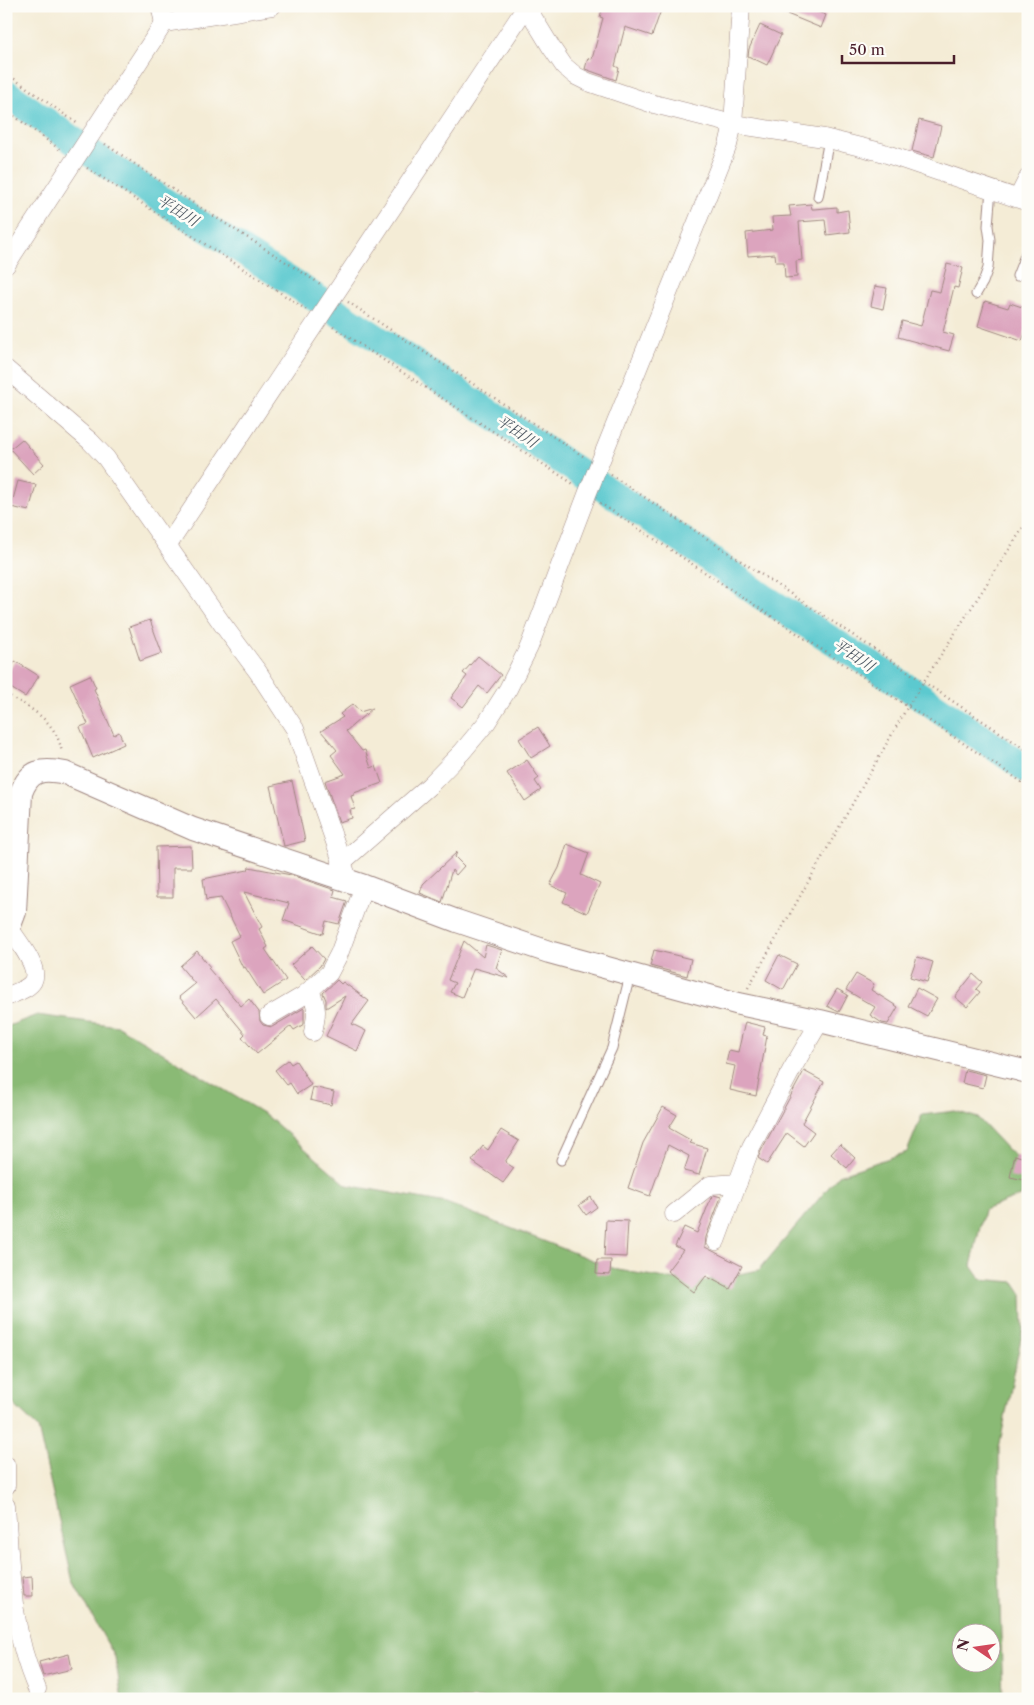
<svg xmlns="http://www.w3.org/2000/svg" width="1034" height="1705" viewBox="0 0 1034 1705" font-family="'Libre Caslon Text','Noto Serif JP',serif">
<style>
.forest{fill:#8aba74;stroke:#6a6c50;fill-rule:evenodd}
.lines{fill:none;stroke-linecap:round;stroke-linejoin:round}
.river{stroke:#5bc9cf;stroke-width:28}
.building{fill:#dca4be}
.service-casing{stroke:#9f8680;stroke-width:11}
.minor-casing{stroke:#9f8680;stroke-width:19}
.tertiary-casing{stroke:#9f8680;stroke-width:24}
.path{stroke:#9f8680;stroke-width:2.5;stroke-dasharray:1 4;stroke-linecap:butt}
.service{stroke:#fff;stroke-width:9}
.minor{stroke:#fff;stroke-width:18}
.tertiary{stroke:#fff;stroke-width:22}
.labels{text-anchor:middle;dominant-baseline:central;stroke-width:5;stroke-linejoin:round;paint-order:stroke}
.water-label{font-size:15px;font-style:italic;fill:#505a64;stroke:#fdfcf7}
</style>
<rect width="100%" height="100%" fill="#fdfcf7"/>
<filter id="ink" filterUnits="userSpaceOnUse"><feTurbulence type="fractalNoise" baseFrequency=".02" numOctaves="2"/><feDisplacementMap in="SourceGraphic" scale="10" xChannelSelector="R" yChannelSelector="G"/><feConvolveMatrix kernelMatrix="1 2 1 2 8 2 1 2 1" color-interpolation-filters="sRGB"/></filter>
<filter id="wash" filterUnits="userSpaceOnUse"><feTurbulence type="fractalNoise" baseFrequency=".0096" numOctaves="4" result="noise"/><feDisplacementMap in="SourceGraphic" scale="20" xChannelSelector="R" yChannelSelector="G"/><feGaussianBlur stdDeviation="1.12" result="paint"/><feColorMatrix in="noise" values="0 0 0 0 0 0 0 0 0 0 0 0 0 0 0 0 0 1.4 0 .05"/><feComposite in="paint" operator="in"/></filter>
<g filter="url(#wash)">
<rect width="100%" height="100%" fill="#f4ecd6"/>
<path class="forest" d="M37 1015 118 1026 266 1115 347 1185 446 1203 618 1270 694 1283 759 1270 839 1175 907 1152 922 1115 955 1111 978 1118 1008 1150 1028 1167 1021 1196 984 1210 971 1266 980 1279 1014 1282 1022 1294 1023 1328 999 1448V1570L1003 1699H122L115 1657 73 1582 38 1428 6 1397V1027ZM962 1632H992V1662H962Z"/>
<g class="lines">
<path class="river" d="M6 93 112 168 301 288 700 552 763 597 916 693 1028 770"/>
</g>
<g id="blocks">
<g class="building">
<path d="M603 6H650L661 10 652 36 625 27 615 66 619 68 616 80 585 69 588 58 592 59 603 18 600 17Z"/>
<path d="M803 6 826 15 821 28 770 7Z"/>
<path d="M760 25 781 35 767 65 748 56 749 49Z"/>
<path d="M919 120 941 126 934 157 912 151Z"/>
<path d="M811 204 812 209H814L837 207V212L848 210 850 232 827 235 825 220 799 222 802 260 796 261 797 277 785 278 784 262H776L775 254 748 256 746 233 773 230 772 217 791 216 789 206Z"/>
<path d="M947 264 963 268 958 288 954 287 943 332 954 335 949 351 898 337 902 321 921 326 930 290 940 292Z"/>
<path d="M875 286 887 288 883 309 871 306Z"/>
<path d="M985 301 1008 308 1010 303 1028 309V325L1022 341 978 326Z"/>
<path d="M22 439 44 464 33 474 10 449Z"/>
<path d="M18 481 36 485 29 511 11 507Z"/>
<path d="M150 620 162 653 140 661 129 627Z"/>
<path d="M478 656 501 675 487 693 479 686 463 707 451 698 467 676 463 673Z"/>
<path d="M15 661 39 676 25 697 6 685V676Z"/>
<path d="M90 675 96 688 94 689 114 735 119 732 124 744 93 758 80 727 88 724 70 684Z"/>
<path d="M353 704 360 712 373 708 346 731 362 751 365 750 371 768 376 766 382 783 354 793V795L351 796 355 809 350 810 352 818 339 822 325 781 345 774 331 755 337 750 321 731 343 717 340 714Z"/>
<path d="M538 727 550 746 531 758 519 739Z"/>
<path d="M527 760 539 778 535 781 541 790 525 801 507 773Z"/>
<path d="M292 781 305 841 284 846 270 786Z"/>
<path d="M567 844 589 853 581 875 600 884 587 913 563 902 567 893 550 885 559 868Z"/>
<path d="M191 846 192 868H173V897H157L156 847Z"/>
<path d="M457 852 455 857 464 866 456 875 452 870 442 902 420 893 423 884Z"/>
<path d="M249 867 291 875 335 890 333 897 347 901 339 924 326 921 323 934 283 920 289 903 244 892 262 927 259 929 268 947 265 949 286 980 263 995 245 967 243 968 230 941 240 936 221 898 206 900 203 879 248 870Z"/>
<path d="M464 941 483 957 486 945 502 950 496 968 509 978 474 968 462 997 450 992 455 983 448 980Z"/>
<path d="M312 946 324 959 320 966 305 980 291 965Z"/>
<path d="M654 950 691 959 687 976 650 966Z"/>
<path d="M197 951 210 967 208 968 241 1006 249 999 259 1012 260 1021 263 1025 272 1027 304 1008V1024L294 1030 291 1026 257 1054 242 1037 245 1034 216 999 196 1017 179 997 195 984 180 966Z"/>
<path d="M779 955 797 964 783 990 766 980Z"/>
<path d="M917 957 933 962 927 982 910 977Z"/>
<path d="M856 974 874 984 871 990 898 1007 888 1024 882 1023 870 1015 875 1007 846 990Z"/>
<path d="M973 974 982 982 976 989 980 992 967 1007 955 997Z"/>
<path d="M337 980 341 984 343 982 369 1001 352 1024 366 1031 357 1051 326 1036 345 996 326 1008V1000L323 993Z"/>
<path d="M917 988 937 999 927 1016 908 1006Z"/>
<path d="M837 989 848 995 839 1012 827 1006Z"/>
<path d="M745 1022 765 1027 763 1035 767 1036 756 1096 730 1090 735 1066 726 1064 729 1050 738 1052Z"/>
<path d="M288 1060 291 1064 296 1061 311 1085 297 1094 290 1083 287 1085 275 1070Z"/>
<path d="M965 1070 986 1075 983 1088 962 1083Z"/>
<path d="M804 1071 824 1082 802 1123 814 1132 804 1146 787 1133 767 1164 758 1158 761 1151Z"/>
<path d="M313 1087 334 1092 331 1105 310 1100Z"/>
<path d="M663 1107 677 1115 669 1128 692 1141 690 1143 707 1148 699 1175 684 1171 689 1156 668 1145 650 1196 628 1188 643 1143Z"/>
<path d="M501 1130 519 1141 505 1162 514 1168 503 1183 472 1161 483 1146 488 1150Z"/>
<path d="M840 1144 855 1158 847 1168 831 1154Z"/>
<path d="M1015 1155 1028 1159 1025 1180 1010 1177Z"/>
<path d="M714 1195 721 1197 706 1237 705 1247 742 1266 730 1289 706 1276 694 1292 667 1271 683 1250 675 1246 684 1227 697 1233 711 1198Z"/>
<path d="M591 1197 597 1207 586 1215 579 1205Z"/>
<path d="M606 1220 628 1221 626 1257 604 1256Z"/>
<path d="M597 1260H611L610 1275 596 1274Z"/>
<path d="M32 1576 33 1596H24L22 1577Z"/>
<path d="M69 1654 72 1669 43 1676 39 1662Z"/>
</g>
</g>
</g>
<g filter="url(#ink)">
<use href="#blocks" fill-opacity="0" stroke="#9f8680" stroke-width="1"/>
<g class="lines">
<g class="service-casing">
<g id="service">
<path d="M818 197 829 139"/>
<path d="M1017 276 1028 248"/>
<path d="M976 294 983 282 988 268 990 240 988 226 991 189"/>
<path d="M561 1160 612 1048 630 975"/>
</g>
</g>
<g class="minor-casing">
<g id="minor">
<path d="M160 6 164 23 272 6"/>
<path d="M526 6 551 47 564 66 576 76 588 82 650 103 733 124 824 138 881 152 1028 202"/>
<path d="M1018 198 1028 178"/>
<path d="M6 265 164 23"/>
<path d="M6 369 90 441 106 458 223 625 258 672 295 729 346 873"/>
<path d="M168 545 526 7"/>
<path d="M341 863 429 786 462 752 487 722 508 689 529 647 588 492 728 145 733 124 741 6"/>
<path d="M310 991C318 1007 317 1014 313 1032"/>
<path d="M6 997C14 993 29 989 33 981 40 967 17 940 10 929"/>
<path d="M269 1016 303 996 329 973 339 954 364 886"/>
<path d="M674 1214 710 1185 738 1183"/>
<path d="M716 1241 751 1147 792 1069 820 1021"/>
<path d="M6 1465V1486"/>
<path d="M6 1505C10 1567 11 1631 37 1689"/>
</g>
</g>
<g class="tertiary-casing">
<path id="tertiary" d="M6 936 15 912 21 793C29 770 42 768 65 773L193 829 364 886 457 921 549 952 739 1004 820 1021 1028 1072"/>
</g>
<g class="path">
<path d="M6 73 78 124"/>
<path d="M6 110 62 151"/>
<path d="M105 144 187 199 322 285"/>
<path d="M87 168 307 310"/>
<path d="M348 302 586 458"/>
<path d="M333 327 575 485"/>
<path d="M611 475 1028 751"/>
<path d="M600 503 1028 786"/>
<path d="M6 694C32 709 57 721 62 753"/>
<path d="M748 988 908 706 1028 520"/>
</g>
<use href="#service" class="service"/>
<use href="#minor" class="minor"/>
<use href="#tertiary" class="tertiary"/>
</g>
</g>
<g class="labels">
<g class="water-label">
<text transform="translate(178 210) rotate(32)">平田川</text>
<text transform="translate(517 431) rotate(34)">平田川</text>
<text transform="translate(854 655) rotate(34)">平田川</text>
</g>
</g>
<rect width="1034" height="1705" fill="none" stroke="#fdfcf7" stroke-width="25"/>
<g transform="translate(976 1648) rotate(283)"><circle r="24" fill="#fdfcf7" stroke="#b5a4a5"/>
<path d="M0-4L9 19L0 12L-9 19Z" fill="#d1495b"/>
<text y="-8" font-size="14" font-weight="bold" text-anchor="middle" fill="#4a1f2b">N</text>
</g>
<path d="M842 55v8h112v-8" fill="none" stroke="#4a1f2b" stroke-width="2.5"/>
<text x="849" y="55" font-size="15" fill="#4a1f2b" stroke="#fdfcf7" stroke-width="4" paint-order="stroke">50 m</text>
</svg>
